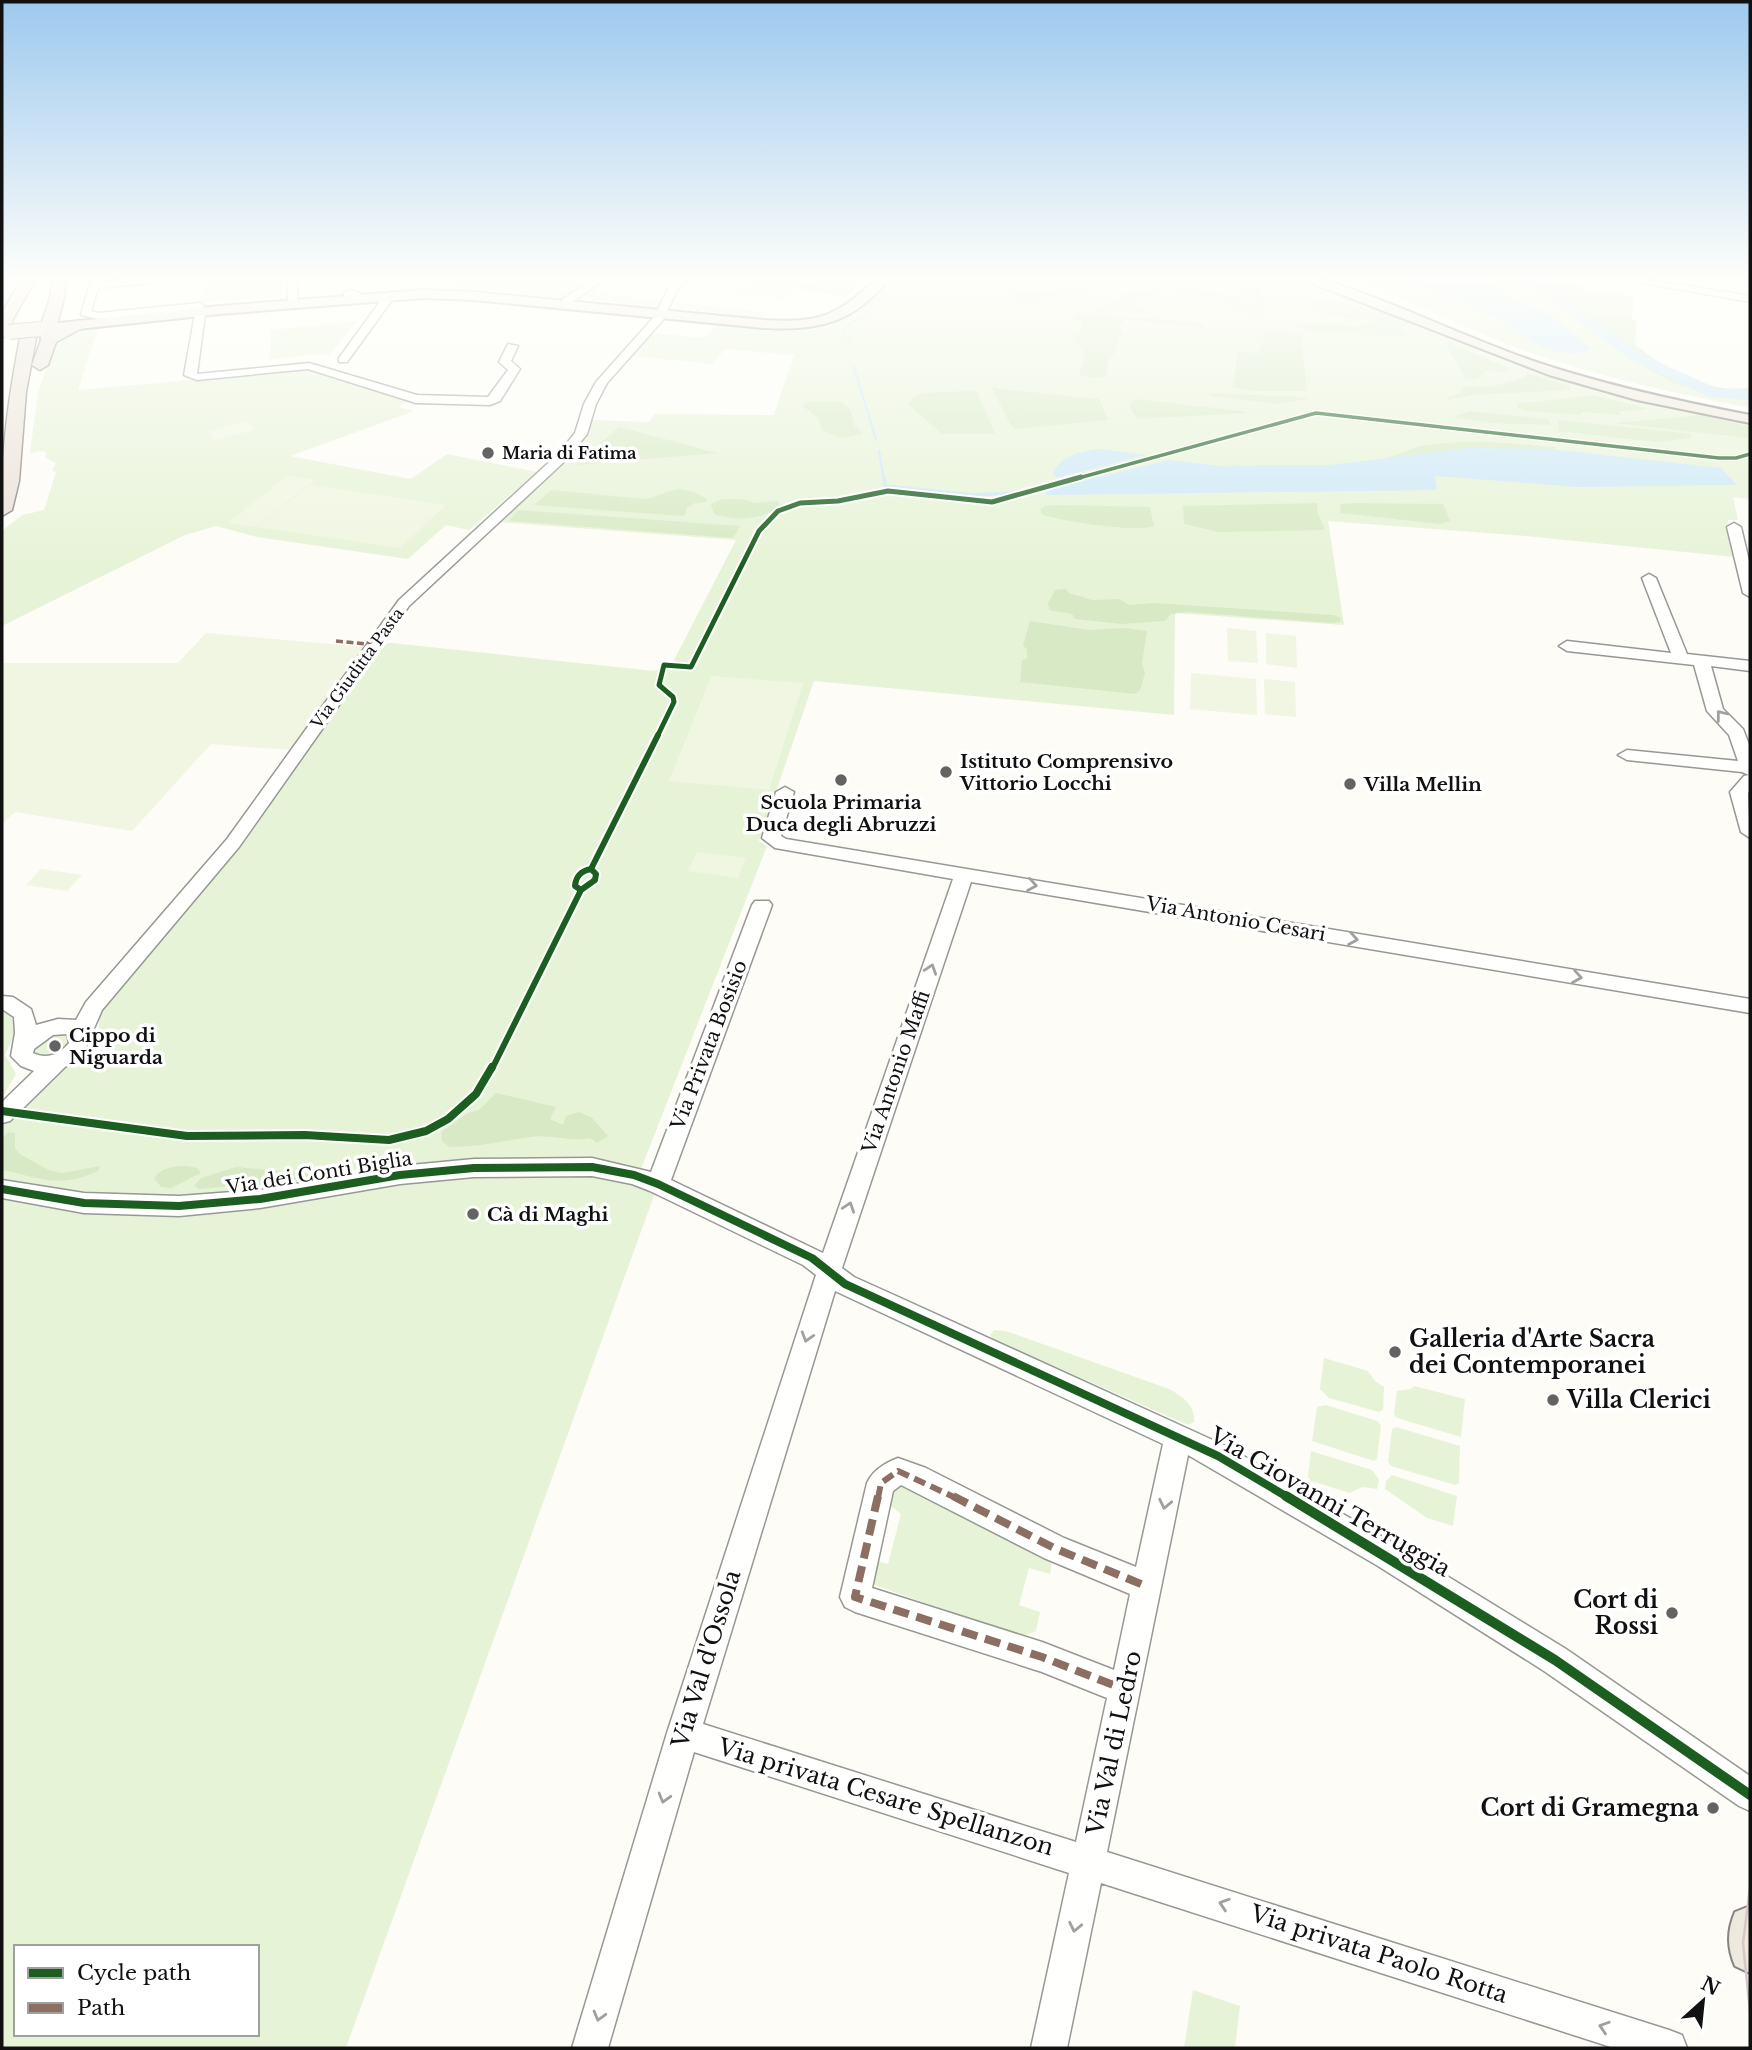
<svg xmlns="http://www.w3.org/2000/svg" width="1752" height="2050" viewBox="0 0 1752 2050" font-family="'Libre Baskerville',serif">
<style>
.green{fill:#e7f3d7;fill-rule:evenodd}
.forest{fill:#d8eac5}
.pitch{fill:#f0f6e1}
.water{fill:#cde8f7}
.lines{fill:none;stroke-linecap:round;stroke-linejoin:round}
.stream-far1{stroke:#cde8f7;stroke-width:2.5}
.stream{stroke:#cde8f7;stroke-width:3.5}
.river{fill:#cde8f7;fill-rule:evenodd}
.minor-casing{stroke:#979795;stroke-width:3}
.major-casing{stroke:#858482;stroke-width:4}
.highway-casing{stroke:#858482;stroke-width:3}
.minor{fill:#fffffe;fill-rule:evenodd}
.major{fill:#ede9dc;fill-rule:evenodd}
.highway{fill:#eae1d8;fill-rule:evenodd}
.tram{stroke:#d9c6c7;stroke-width:2.5}
.major-bridge-casing{stroke:#858482;stroke-width:16;stroke-linecap:butt}
.major-bridge{stroke:#ede9dc;stroke-width:14}
.quiet-far2{stroke:#8d6e63;stroke-width:3.5;stroke-dasharray:7 3.5;stroke-linecap:butt}
.quiet-far1{stroke:#8d6e63;stroke-width:6;stroke-dasharray:12 6;stroke-linecap:butt}
.quiet{stroke:#8d6e63;stroke-width:8;stroke-dasharray:16 8;stroke-linecap:butt}
.cycleway-far4-casing{stroke:#fff;stroke-width:6}
.cycleway-far3-casing{stroke:#fff;stroke-width:9}
.cycleway-far2-casing{stroke:#fff;stroke-width:10}
.cycleway-far1-casing{stroke:#fff;stroke-width:12}
.cycleway-casing{stroke:#fff;stroke-width:15}
.cycleway-far4{stroke:#1b5e20;stroke-width:3.5}
.cycleway-far3{stroke:#1b5e20;stroke-width:5}
.cycleway-far2{stroke:#1b5e20;stroke-width:6}
.cycleway-far1{stroke:#1b5e20;stroke-width:8}
.cycleway{stroke:#1b5e20;stroke-width:10}
.oneway{stroke:#a0a09f}
.poi-dot{fill:#646362;stroke:#fff;stroke-width:2.5}
.labels{text-anchor:middle;dominant-baseline:central;stroke-width:7;stroke-linejoin:round;paint-order:stroke}
.far-poi-label{font-size:16px;font-weight:bold;fill:#111;stroke:#fff;text-anchor:start}
.far-street-label{font-size:16px;fill:#111;stroke:#fff}
.poi-label{font-size:19px;font-weight:bold;fill:#111;stroke:#fff;text-anchor:start}
.street-label{font-size:19px;fill:#111;stroke:#fff}
.near-poi-label{font-size:23px;font-weight:bold;fill:#111;stroke:#fff;text-anchor:start}
.near-street-label{font-size:23px;fill:#111;stroke:#fff}
</style>
<rect width="100%" height="100%" fill="#fdfcf7"/>
<g class="green">
<path d="M206 279H282V296L201 303Z"/>
<path d="M444 279H594L564 297 440 286Z"/>
<path d="M892 279H1295L1360 298 1520 365 1602 390 1750 423V499L1733 497 1738 520H1728L1735 557 1526 536 1328 521 1344 625 1175 613 1174 715 814 681 759 841 767 846 636 1182 656 1190 346 2048H2V1103L25 1107 52 1077 92 1049 97 1039 100 1017 106 1001 377 644 392 643 654 671 672 664 736 540 499 522 578 451 592 420 649 422 655 414 774 415 794 355 725 349 713 364 633 356 653 333 704 338 718 323C762 326 815 336 856 312 869 304 880 289 892 279ZM16 1947H257V2034H16Z"/>
<path d="M1344 279H1538L1576 289 1633 296 1632 319 1637 320 1635 344C1668 373 1705 394 1750 387V408C1673 393 1597 377 1523 350 1463 328 1406 297 1344 279Z"/>
<path d="M748 281 796 289 781 299 735 292Z"/>
<path d="M588 291 653 300 664 299 660 303 651 306 578 298Z"/>
<path d="M674 302 765 312 761 318 678 308 674 305Z"/>
<path d="M358 321 328 356 319 354 270 359 271 330Z"/>
<path d="M99 326 78 390 305 370 408 401 398 407 414 411 290 456 411 479 447 454 537 472 469 530 446 525 408 559 257 537 216 526 185 535 2 626V531L22 515 44 510 56 472 52 470 56 463 46 458 45 451 30 453 38 393 55 342 73 329Z"/>
<path d="M2 1012C25 1021 12 1038 5 1055L16 1074 2 1098Z"/>
<path d="M48 1032 73 1034 65 1053 35 1058 29 1049Z"/>
<path d="M994 1330 1006 1331 1169 1389C1182 1396 1196 1406 1194 1422L1188 1425 993 1339 990 1335Z"/>
<path d="M1324 1358 1368 1371 1375 1381 1384 1387 1383 1410 1379 1412 1329 1398 1320 1389Z"/>
<path d="M1414 1386 1465 1399 1461 1437 1397 1418 1394 1414 1397 1391 1411 1389Z"/>
<path d="M1326 1405 1377 1421 1381 1425 1377 1459 1374 1461 1312 1441 1317 1407Z"/>
<path d="M1396 1427 1460 1446 1459 1483 1455 1485 1391 1466 1388 1462 1392 1429Z"/>
<path d="M1311 1451 1372 1470 1379 1479 1377 1489 1362 1487 1350 1493 1311 1481 1308 1477Z"/>
<path d="M1392 1475 1457 1496 1453 1526 1427 1518 1385 1489 1386 1481Z"/>
<path d="M902 1484 1050 1554 1052 1562 1050 1574 1029 1568 1019 1605 1040 1612 1036 1631 1024 1636 1015 1635 869 1583 872 1560 888 1564 901 1514 887 1503 890 1492Z"/>
<path d="M1193 1990 1240 2006 1235 2048H1184Z"/>
</g>
<g class="forest">
<path d="M744 279H786L811 283 819 279H866L846 297Z"/>
<path d="M1016 279H1064L1081 285 1010 288V283Z"/>
<path d="M1151 279H1224L1229 287 1211 285 1200 289 1240 298 1254 311 1253 315C1238 311 1227 303 1213 297L1202 301 1184 298 1181 294 1169 290 1173 286 1170 281H1158L1156 284 1161 293 1140 287 1150 283Z"/>
<path d="M1230 279 1254 280 1266 303V311L1261 314Z"/>
<path d="M1561 283 1582 285V290L1633 296 1632 320 1636 321 1634 344C1670 371 1704 393 1750 388V399L1721 397 1673 383 1643 366 1584 314 1544 285Z"/>
<path d="M1081 288 1089 290 1090 293 1027 305 1015 303 1010 298 1011 291Z"/>
<path d="M1138 290 1163 296 1138 298 1140 309 1152 313 1094 312 1125 293Z"/>
<path d="M1321 302 1348 304 1372 310 1375 304 1414 322 1401 328 1407 336 1315 333 1295 325 1332 324 1357 327 1374 320C1351 318 1331 318 1310 306V303Z"/>
<path d="M1076 313 1192 322 1203 324V328L1124 319 1119 327 1123 334 1117 340 1118 347 1109 360 1106 377 1089 378 1079 374 1085 354 1074 340 1082 328V323L1072 317Z"/>
<path d="M1266 330C1279 328 1289 337 1301 333L1307 391H1254L1233 387 1238 351 1259 353Z"/>
<path d="M1445 342H1449L1510 369 1504 372 1486 371 1478 378 1466 380Z"/>
<path d="M1527 373 1570 386 1569 390 1471 395 1448 400 1447 398 1462 392 1464 387H1490L1525 377Z"/>
<path d="M992 388 1099 399 1108 420 1016 429 1011 426Z"/>
<path d="M972 391 977 392 995 434H942L909 405 913 397 924 393Z"/>
<path d="M1208 393 1304 397 1308 399 1278 404 1210 396Z"/>
<path d="M1594 395 1648 409 1619 412 1622 415 1582 412 1580 415 1525 411 1518 408 1517 404Z"/>
<path d="M1135 399 1241 411 1248 413 1138 419 1129 406Z"/>
<path d="M808 402H842L850 409 855 426 863 434 840 438 823 431 818 418 802 406Z"/>
<path d="M1469 411 1548 419 1551 425 1491 423 1453 417Z"/>
<path d="M1703 415 1750 427V438L1614 423Z"/>
<path d="M1558 420 1692 434 1689 438 1658 442 1559 431Z"/>
<path d="M619 427 717 453 576 465Z"/>
<path d="M1456 442H1491L1554 447 1555 450 1467 448 1386 459 1419 446Z"/>
<path d="M680 489 694 492 707 499V502L695 503 686 509V515L681 516 534 505 551 490 645 499C658 497 666 490 680 489Z"/>
<path d="M722 499H742L756 503 778 501 780 505C763 521 735 521 714 514L711 504Z"/>
<path d="M1318 503 1317 511 1325 530 1219 532 1184 524 1183 506Z"/>
<path d="M1356 503 1443 504 1450 521 1440 524 1341 513 1340 504Z"/>
<path d="M1060 505 1150 507 1154 526C1139 533 1058 521 1041 514V509L1045 506Z"/>
<path d="M518 510 740 526 733 538 509 521Z"/>
<path d="M1066 589 1069 593 1092 600 1119 599 1129 605 1154 603 1334 615 1341 618 1340 622 1330 623 1188 612 1171 614 1165 621 1122 624 1075 619 1072 614 1049 610 1048 603 1055 590Z"/>
<path d="M1030 621 1089 630 1124 628 1147 631 1142 663 1145 673 1140 690 1135 694 1020 682 1022 660 1027 659V650L1023 645Z"/>
<path d="M496 1093 556 1107 550 1119 563 1125 566 1116 579 1112 591 1117 608 1136 597 1143 590 1138C570 1142 550 1134 530 1137 503 1141 477 1147 449 1147L442 1141 441 1132 468 1113 479 1110Z"/>
<path d="M8 1132 15 1133V1148L20 1154 49 1170 62 1173 100 1166 98 1171C60 1189 40 1178 2 1170V1139Z"/>
<path d="M187 1166 197 1168 201 1173 171 1188 161 1187 154 1178C162 1167 174 1166 187 1166Z"/>
<path d="M236 1167 314 1174 312 1180 298 1185 262 1190 233 1186 199 1189 194 1186 201 1178Z"/>
</g>
<g class="pitch">
<path d="M247 421 255 430 214 440 207 431Z"/>
<path d="M287 476 315 480 256 527 228 523Z"/>
<path d="M310 485 446 505 400 548 257 527Z"/>
<path d="M1227 628 1256 631 1258 663 1228 661Z"/>
<path d="M206 633 364 647 290 750 211 744 132 831 15 812 2 824V663H178Z"/>
<path d="M1266 633 1296 636 1297 668 1266 664Z"/>
<path d="M1191 673 1256 679 1257 715 1190 709Z"/>
<path d="M711 676 803 683 769 790 669 781Z"/>
<path d="M1264 679 1295 682 1296 717 1265 714Z"/>
<path d="M697 852 746 858 738 878 688 871Z"/>
<path d="M41 869 82 875 67 891 26 885Z"/>
</g>
<g class="water">
<path d="M1395 279H1484L1508 296 1550 315 1591 348 1588 351C1545 361 1525 333 1490 316 1459 301 1427 289 1395 279Z"/>
<path d="M1467 448 1550 449 1721 468 1737 485 1577 487 1435 476 1437 490 1047 495 1043 490 1170 460 1229 467C1237 463 1246 468 1256 465H1330Z"/>
<path d="M1099 449 1146 455 1056 478 1053 472C1064 454 1080 452 1099 449Z"/>
</g>
<g class="lines">
<g class="stream-far1">
<path d="M852 341 843 336 844 328 864 315 903 279"/>
<path d="M854 367 876 440"/>
<path d="M879 451 884 479"/>
</g>
<path class="stream" d="M884 477 885 486 973 495 1010 493"/>
<path class="river" d="M1521 279H1537L1641 354 1718 389 1750 390V400L1709 397 1631 360Z"/>
<g class="minor-casing">
<g id="minor">
<path d="M129 279H165L160 282 98 288 91 311 98 313 200 303 205 306 200 309 98 319 81 315 90 283Z"/>
<path d="M287 279H297V305L288 303Z"/>
<path d="M594 279H605L571 303H563V299Z"/>
<path d="M676 279H687L678 288 663 320 607 383 596 404 587 434 566 460 409 606 239 847 102 1010 82 1056 65 1067 10 1121 2 1123V1102L34 1071 21 1066 11 1056 15 1033 14 1017 2 1009V996L13 997 31 1009 36 1025 58 1019 76 1020 86 1002 227 839 399 600 558 454 575 433 584 404 596 382 654 317 669 287ZM67 1034 69 1043C60 1054 47 1060 33 1053L34 1049 53 1035Z"/>
<path d="M1621 279H1644L1750 296V302Z"/>
<path d="M349 290 360 293 361 295 353 300H345L344 293Z"/>
<path d="M390 292 399 294 392 300 347 362H339V358L384 296Z"/>
<path d="M200 311 205 314 197 374 309 363 417 395 488 397 508 370 499 362 508 344 518 346 511 361 520 369 500 401 490 405 416 403 308 369 197 380 184 375 195 314Z"/>
<path d="M1734 523 1741 527 1750 565V597L1743 593 1727 527Z"/>
<path d="M1649 574 1656 578 1687 654 1750 661V671L1711 666 1723 709 1743 729 1750 747V790L1748 793 1750 838 1741 832 1730 792 1744 776 1749 775 1742 772 1627 760 1618 755 1627 750 1738 761 1729 735 1707 711 1694 665 1567 651 1559 646 1567 641 1671 653 1642 578Z"/>
<path d="M785 787 794 792 781 836 786 839 1750 999V1013L971 882 842 1268 854 1277 894 1295 1228 1447 1398 1546 1566 1649 1750 1776V1811L1739 1806 1544 1671 1378 1566 1188 1455 1107 1852 1669 2030 1682 2035 1687 2048H1614L1101 1883 1067 2048H1031L1069 1873 694 1752 608 2048H572L667 1733 816 1275 803 1265 650 1191 632 1184 592 1176 474 1177 400 1184 260 1208 179 1216 84 1213 2 1198V1180L84 1193 179 1196 260 1190 400 1166 474 1159 592 1158 651 1172 752 905 755 901H769L772 905 671 1180 823 1253 953 879 775 848 762 838 776 792ZM835 1291 1163 1444 1136 1567 1064 1538 926 1468 898 1458C885 1463 873 1470 867 1483L840 1597 845 1607 855 1612 1042 1672 1107 1698 1076 1842 703 1724ZM901 1485 1044 1558 1130 1594 1114 1670 1042 1642 872 1588 893 1491Z"/>
</g>
</g>
<g class="major-casing">
<g id="major">
<path d="M876 279H889C853 323 819 331 764 328L473 300 424 298 220 314 40 333 33 329 40 325 220 306 424 290 473 292 764 320C820 323 836 317 876 279Z"/>
<path d="M1301 279H1320L1340 285C1406 308 1468 338 1533 361 1604 385 1677 401 1750 415V423L1637 400 1549 375Z"/>
<path d="M1750 1906V1973L1735 1966C1727 1947 1727 1931 1735 1912Z"/>
</g>
</g>
<g class="highway-casing">
<g id="highway">
<path d="M22 279H36L13 319 10 333 2 338V312Z"/>
<path d="M52 279H66L64 298 56 328 80 320 88 325 56 342 48 365 40 370 32 365 41 340 39 331 50 298Z"/>
<path d="M29 328 37 333 26 392 19 481 12 510 2 516C0 455 9 393 21 333Z"/>
</g>
</g>
<use href="#minor" class="minor"/>
<use href="#major" class="major"/>
<use href="#highway" class="highway"/>
<path class="tram" d="M1750 1888 1743 1943 1750 2011"/>
<g class="major-bridge-casing">
<path id="major-bridge" d="M9 332 40 329"/>
</g>
<use href="#major-bridge" class="major-bridge"/>
<path class="quiet-far2" d="M336 641 366 644 375 640"/>
<path class="quiet-far1" d="M878 1498 881 1483 898 1471 956 1498"/>
<g class="quiet">
<path d="M878 1496 855 1597 1042 1657 1126 1690"/>
<path d="M953 1496 1054 1548 1148 1587"/>
</g>
<g class="cycleway-far4-casing">
<path id="cycleway-far4" d="M1075 479 1316 413 1719 458H1736L1750 454"/>
</g>
<g class="cycleway-far3-casing">
<path id="cycleway-far3" d="M657 737 674 702 673 697 659 685 664 665 691 667 759 531 778 511 800 503 838 501 888 491 992 502 1081 477"/>
</g>
<g class="cycleway-far2-casing">
<g id="cycleway-far2">
<path d="M581 890 575 886C576 876 581 871 591 869L658 735"/>
<path d="M492 1069 581 890 595 880 596 874 591 869"/>
</g>
</g>
<g class="cycleway-far1-casing">
<g id="cycleway-far1">
<path d="M2 1111 187 1136 305 1135 389 1140 426 1131 448 1119 476 1094 492 1067"/>
<path d="M2 1189 84 1203 179 1206 260 1199 400 1175 474 1168 592 1167 634 1175 658 1184 812 1258 845 1284 1218 1456 1289 1498"/>
</g>
</g>
<g class="cycleway-casing">
<path id="cycleway" d="M1286 1496 1555 1660 1750 1795"/>
</g>
<use href="#cycleway-far4" class="cycleway-far4"/>
<use href="#cycleway-far3" class="cycleway-far3"/>
<use href="#cycleway-far2" class="cycleway-far2"/>
<use href="#cycleway-far1" class="cycleway-far1"/>
<use href="#cycleway" class="cycleway"/>
</g>
<defs><path id="oneway-chevron" d="M-2-3.5L2.5 0L-2 3.5" fill="none" stroke-width="1.6" stroke-linecap="round" stroke-linejoin="round" transform="scale(1.75)"/></defs>
<g class="oneway">
<use href="#oneway-chevron" transform="translate(1721 715) rotate(-128)"/>
<use href="#oneway-chevron" transform="translate(1032 885) rotate(10)"/>
<use href="#oneway-chevron" transform="translate(1353 939) rotate(10)"/>
<use href="#oneway-chevron" transform="translate(931 969) rotate(-71)"/>
<use href="#oneway-chevron" transform="translate(1577 977) rotate(10)"/>
<use href="#oneway-chevron" transform="translate(849 1207) rotate(-71)"/>
<use href="#oneway-chevron" transform="translate(807 1337) rotate(107)"/>
<use href="#oneway-chevron" transform="translate(1165 1504) rotate(102)"/>
<use href="#oneway-chevron" transform="translate(664 1798) rotate(106)"/>
<use href="#oneway-chevron" transform="translate(1224 1904) rotate(-162)"/>
<use href="#oneway-chevron" transform="translate(1075 1927) rotate(102)"/>
<use href="#oneway-chevron" transform="translate(599 2016) rotate(106)"/>
<use href="#oneway-chevron" transform="translate(1604 2027) rotate(-162)"/>
</g>
<linearGradient id="sky" x2="0" y2="1"><stop stop-color="#9dc9ee"/><stop offset="0.49" stop-color="#fefefb"/><stop offset="1" stop-color="#fefefb" stop-opacity="0"/></linearGradient>
<rect width="1752" height="566" fill="url(#sky)"/>
<g class="poi-dot">
<circle cx="488" cy="453" r="7"/>
<circle cx="946" cy="772" r="7"/>
<circle cx="841" cy="780" r="7"/>
<circle cx="1350" cy="784" r="7"/>
<circle cx="55" cy="1046" r="7"/>
<circle cx="473" cy="1214" r="7"/>
<circle cx="1395" cy="1352" r="7"/>
<circle cx="1553" cy="1400" r="7"/>
<circle cx="1672" cy="1613" r="7"/>
<circle cx="1713" cy="1808" r="7"/>
</g>
<g class="labels">
<g class="far-poi-label">
<text x="502" y="453">Maria di Fatima</text>
</g>
<g class="far-street-label">
<text transform="translate(357 668) rotate(-54)">Via Giuditta Pasta</text>
</g>
<g class="poi-label">
<text x="960" y="761">Istituto Comprensivo<tspan x="960" dy="22">Vittorio Locchi</tspan></text>
<text x="1364" y="784">Villa Mellin</text>
<text x="841" y="802" text-anchor="middle">Scuola Primaria<tspan x="841" dy="22">Duca degli Abruzzi</tspan></text>
<text x="69" y="1035">Cippo di<tspan x="69" dy="22">Niguarda</tspan></text>
<text x="487" y="1214">Cà di Maghi</text>
</g>
<g class="street-label">
<text transform="translate(1236 919) rotate(10)">Via Antonio Cesari</text>
<text transform="translate(709 1045) rotate(-69)">Via Privata Bosisio</text>
<text transform="translate(896 1072) rotate(-71)">Via Antonio Maffi</text>
<text transform="translate(319 1173) rotate(-9)">Via dei Conti Biglia</text>
</g>
<g class="near-poi-label">
<text x="1409" y="1339">Galleria d'Arte Sacra<tspan x="1409" dy="26">dei Contemporanei</tspan></text>
<text x="1567" y="1400">Villa Clerici</text>
<text x="1658" y="1600" text-anchor="end">Cort di<tspan x="1658" dy="26">Rossi</tspan></text>
<text x="1699" y="1808" text-anchor="end">Cort di Gramegna</text>
</g>
<g class="near-street-label">
<text transform="translate(1330 1502) rotate(30)">Via Giovanni Terruggia</text>
<text transform="translate(706 1659) rotate(-73)">Via Val d'Ossola</text>
<text transform="translate(1114 1743) rotate(-78)">Via Val di Ledro</text>
<text transform="translate(886 1797) rotate(17)">Via privata Cesare Spellanzon</text>
<text transform="translate(1379 1954) rotate(18)">Via privata Paolo Rotta</text>
</g>
</g>
<rect width="1752" height="2050" fill="none" stroke="#111111" stroke-width="7"/>
<rect x="14" y="1945" width="245" height="91" fill="#ffffff" stroke="#a0a0a0" stroke-width="2"/>
<rect x="28" y="1968" width="35" height="10" fill="#1b5e20" stroke="#a0a0a0" stroke-width="2"/>
<text x="77" y="1980" font-size="21" fill="#111111">Cycle path</text>
<rect x="28" y="2003" width="35" height="10" fill="#8d6e63" stroke="#a0a0a0" stroke-width="2"/>
<text x="77" y="2015" font-size="21" fill="#111111">Path</text>
<g transform="translate(1703 2001) rotate(27)" stroke="#ffffff" stroke-width="5" paint-order="stroke">
<path d="M0-5L12 26L0 18L-12 26Z" fill="#111111"/>
<text y="-10" font-size="19" font-weight="bold" text-anchor="middle" fill="#111111">N</text>
</g>
</svg>
